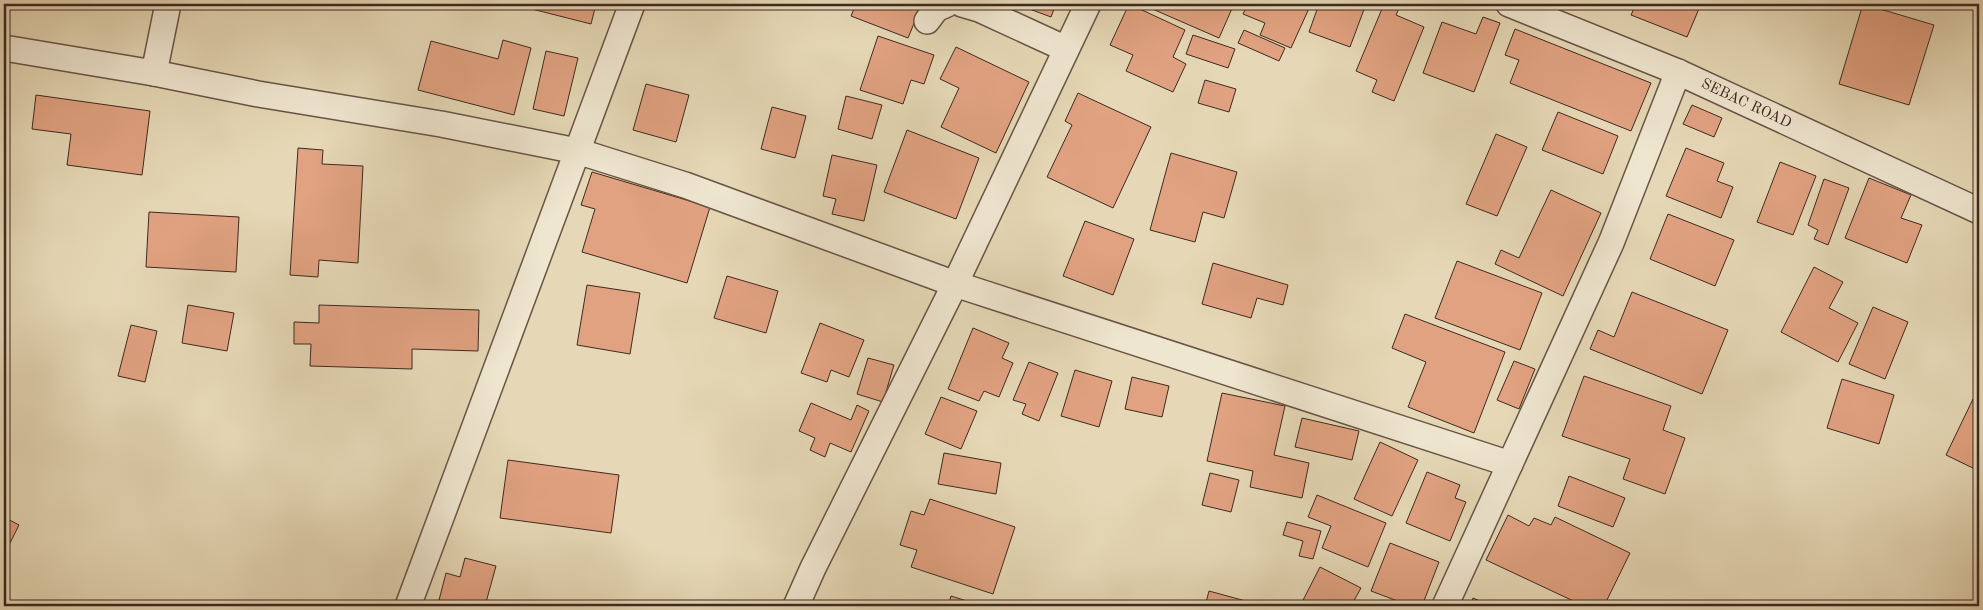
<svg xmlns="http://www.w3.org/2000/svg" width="1983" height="610" viewBox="0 0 1983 610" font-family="'Old Standard TT',serif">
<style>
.building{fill:#e1a281;stroke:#3f2920}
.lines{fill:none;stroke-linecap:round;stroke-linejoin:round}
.street-casing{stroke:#695546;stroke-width:28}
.street{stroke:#efe6d0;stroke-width:25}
.labels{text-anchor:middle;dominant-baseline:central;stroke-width:5;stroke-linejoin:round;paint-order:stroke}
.street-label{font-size:15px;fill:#3f2920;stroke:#efe6d0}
</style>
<rect width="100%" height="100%" fill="#e6d8b6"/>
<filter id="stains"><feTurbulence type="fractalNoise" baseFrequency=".004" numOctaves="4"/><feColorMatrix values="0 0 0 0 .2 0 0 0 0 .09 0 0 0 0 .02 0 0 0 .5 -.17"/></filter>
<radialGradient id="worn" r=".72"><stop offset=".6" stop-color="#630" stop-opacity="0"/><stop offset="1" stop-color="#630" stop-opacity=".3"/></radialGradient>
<g class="building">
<path d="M521 4H596L591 24 520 6Z"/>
<path d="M856 4 881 5 922 4 908 38 851 16Z"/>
<path d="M1016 4H1056L1051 17Z"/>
<path d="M1129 4 1185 30 1173 57 1186 64 1173 92 1126 71 1133 55 1110 45Z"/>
<path d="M1141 4H1234L1219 38Z"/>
<path d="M1248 4H1311L1291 48 1260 35 1265 23 1243 14Z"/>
<path d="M1319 4H1366L1350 47 1309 32Z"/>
<path d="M1384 4H1401L1396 15 1424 27 1394 101 1372 92 1377 80 1356 71Z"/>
<path d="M1636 4H1701L1687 37 1631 15Z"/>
<path d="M1863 4 1934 25 1909 105 1839 84Z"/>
<path d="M1483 17 1500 23 1474 92 1423 73 1442 22 1476 34Z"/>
<path d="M1515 29 1651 83 1631 131 1510 83 1519 60 1505 55Z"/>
<path d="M1244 30 1285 48 1279 61 1238 43Z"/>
<path d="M1193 35 1235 49 1228 68 1186 54Z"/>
<path d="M878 36 934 55 924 84 911 80 903 104 860 90Z"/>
<path d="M503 40 531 48 514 115 418 90 431 41 498 59Z"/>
<path d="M956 47 1029 82 996 153 941 127 959 88 940 79Z"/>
<path d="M546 51 578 58 564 116 533 109Z"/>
<path d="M1205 80 1236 89 1229 112 1198 103Z"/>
<path d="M646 84 689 95 676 142 633 130Z"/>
<path d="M1078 93 1151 127 1113 208 1047 177 1072 125 1065 121Z"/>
<path d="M36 95 150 111 142 175 67 165 71 134 32 129Z"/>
<path d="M846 96 882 105 872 139 838 129Z"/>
<path d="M1692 105 1722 118 1714 137 1683 124Z"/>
<path d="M772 107 806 116 795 158 761 149Z"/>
<path d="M1558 112 1618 136 1603 174 1542 150Z"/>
<path d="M907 130 979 158 956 219 884 192Z"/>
<path d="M1496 134 1527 147 1497 216 1466 204Z"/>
<path d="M298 148 323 150 322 164 363 166 358 263 319 260 318 277 290 275Z"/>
<path d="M1686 148 1724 163 1717 181 1733 187 1721 218 1666 196Z"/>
<path d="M1171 153 1237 172 1224 218 1203 212 1195 242 1150 230Z"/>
<path d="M832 155 877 165 864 221 832 214 836 199 823 196Z"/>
<path d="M1780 162 1816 176 1793 235 1757 222Z"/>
<path d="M592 172 710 207 687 283 582 252 595 209 581 205Z"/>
<path d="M1869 178 1911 195 1901 218 1922 225 1907 263 1845 238Z"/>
<path d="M1824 179 1849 188 1828 245 1814 239 1818 230 1808 225Z"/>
<path d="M1551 190 1601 213 1563 296 1495 264 1501 250 1519 258Z"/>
<path d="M149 212 239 217 236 272 146 267Z"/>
<path d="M1668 214 1734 240 1715 286 1650 259Z"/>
<path d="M1085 221 1134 239 1113 295 1063 276Z"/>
<path d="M1457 261 1542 293 1520 350 1435 318Z"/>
<path d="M1213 263 1288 285 1283 305 1257 298 1251 318 1202 304Z"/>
<path d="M1814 267 1843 282 1829 308 1858 323 1838 362 1781 332Z"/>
<path d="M727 276 778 291 766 333 714 318Z"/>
<path d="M587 285 640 293 630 354 577 345Z"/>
<path d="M1632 292 1728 330 1702 394 1590 349 1598 330 1614 337Z"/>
<path d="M188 305 234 313 227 351 182 343Z"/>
<path d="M319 305 479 310 478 351 412 349V369L310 366 311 344H294V322L319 323Z"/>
<path d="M1873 307 1908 322 1885 379 1849 364Z"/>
<path d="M1405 314 1505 352 1474 433 1408 407 1426 362 1392 348Z"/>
<path d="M820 323 864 340 849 377 831 370 827 382 801 373Z"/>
<path d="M131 325 157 331 145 382 118 376Z"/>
<path d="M973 328 1009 343 1002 358 1013 363 999 397 984 391 979 401 948 389Z"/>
<path d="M868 358 894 365 883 402 857 394Z"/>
<path d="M1514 361 1535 369 1519 409 1497 400Z"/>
<path d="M1029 362 1058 373 1039 421 1022 414 1026 404 1013 400Z"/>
<path d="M1075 370 1112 381 1099 427 1061 416Z"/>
<path d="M1584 376 1671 406 1663 430 1685 438 1665 494 1623 479 1630 459 1562 436Z"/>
<path d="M1132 377 1169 386 1162 417 1125 409Z"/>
<path d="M1842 379 1894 395 1879 444 1827 428Z"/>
<path d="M1222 393 1285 406 1274 455 1309 463 1302 498 1250 487 1253 471 1207 461Z"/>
<path d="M941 397 977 411 961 449 925 434Z"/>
<path d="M1973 399 1979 402V471L1946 455Z"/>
<path d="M811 403 851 420 857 405 869 411 851 452 830 443 825 457 810 450 815 438 799 431Z"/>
<path d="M1302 418 1359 431 1352 460 1295 447Z"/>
<path d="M1380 442 1418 460 1392 516 1354 499Z"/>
<path d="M944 453 1001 463 996 494 938 484Z"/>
<path d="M508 460 619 475 611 533 500 518Z"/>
<path d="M1427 472 1460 485 1455 498 1466 502 1450 541 1406 523Z"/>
<path d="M1210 473 1239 480 1231 512 1202 505Z"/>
<path d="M1569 476 1625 498 1613 527 1558 506Z"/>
<path d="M1317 495 1386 523 1368 567 1322 548 1331 526 1308 517Z"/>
<path d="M930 499 1015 527 993 594 911 567 917 550 900 545 911 511 924 515Z"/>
<path d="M1508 515 1529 526 1534 518 1551 525 1555 517 1630 553 1604 606H1584L1486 560Z"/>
<path d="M4 517 19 525 4 555Z"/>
<path d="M1287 522 1321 531 1313 559 1299 556 1303 541 1283 535Z"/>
<path d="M1390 543 1439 562 1422 606H1411L1371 591Z"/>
<path d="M465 558 496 566 485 606H462L439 600 446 573 460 577Z"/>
<path d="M1320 567 1361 588 1351 606H1300Z"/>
<path d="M1209 591 1264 606H1205Z"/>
<path d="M951 596 983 606H948Z"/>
<path d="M1473 598 1492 606H1470Z"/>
</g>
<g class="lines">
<g class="street-casing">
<g id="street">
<path d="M962 4 979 9 1066 49"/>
<path d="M1509 4 1678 72 1979 211"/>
<path d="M927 21 936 9 947 4"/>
<path d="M4 48 154 73 258 94 441 124 577 151 685 185 955 284 1510 464"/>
<path d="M154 73 168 4"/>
<path d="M408 606 632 4"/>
<path d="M796 606 813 568 955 284 1088 4"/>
<path d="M1445 606 1611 243 1678 72"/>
</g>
</g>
<use href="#street" class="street"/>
</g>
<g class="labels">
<g class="street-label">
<text transform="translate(1746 104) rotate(25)">SEBAC ROAD</text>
</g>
</g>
<rect width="1983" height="610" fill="none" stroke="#e6d8b6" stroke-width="20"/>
<rect x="5" y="5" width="1973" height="600" fill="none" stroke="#3f2920" stroke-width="2.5"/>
<rect x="10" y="10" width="1963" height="590" fill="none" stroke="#3f2920"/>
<rect width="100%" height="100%" filter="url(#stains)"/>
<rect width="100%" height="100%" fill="url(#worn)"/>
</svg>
